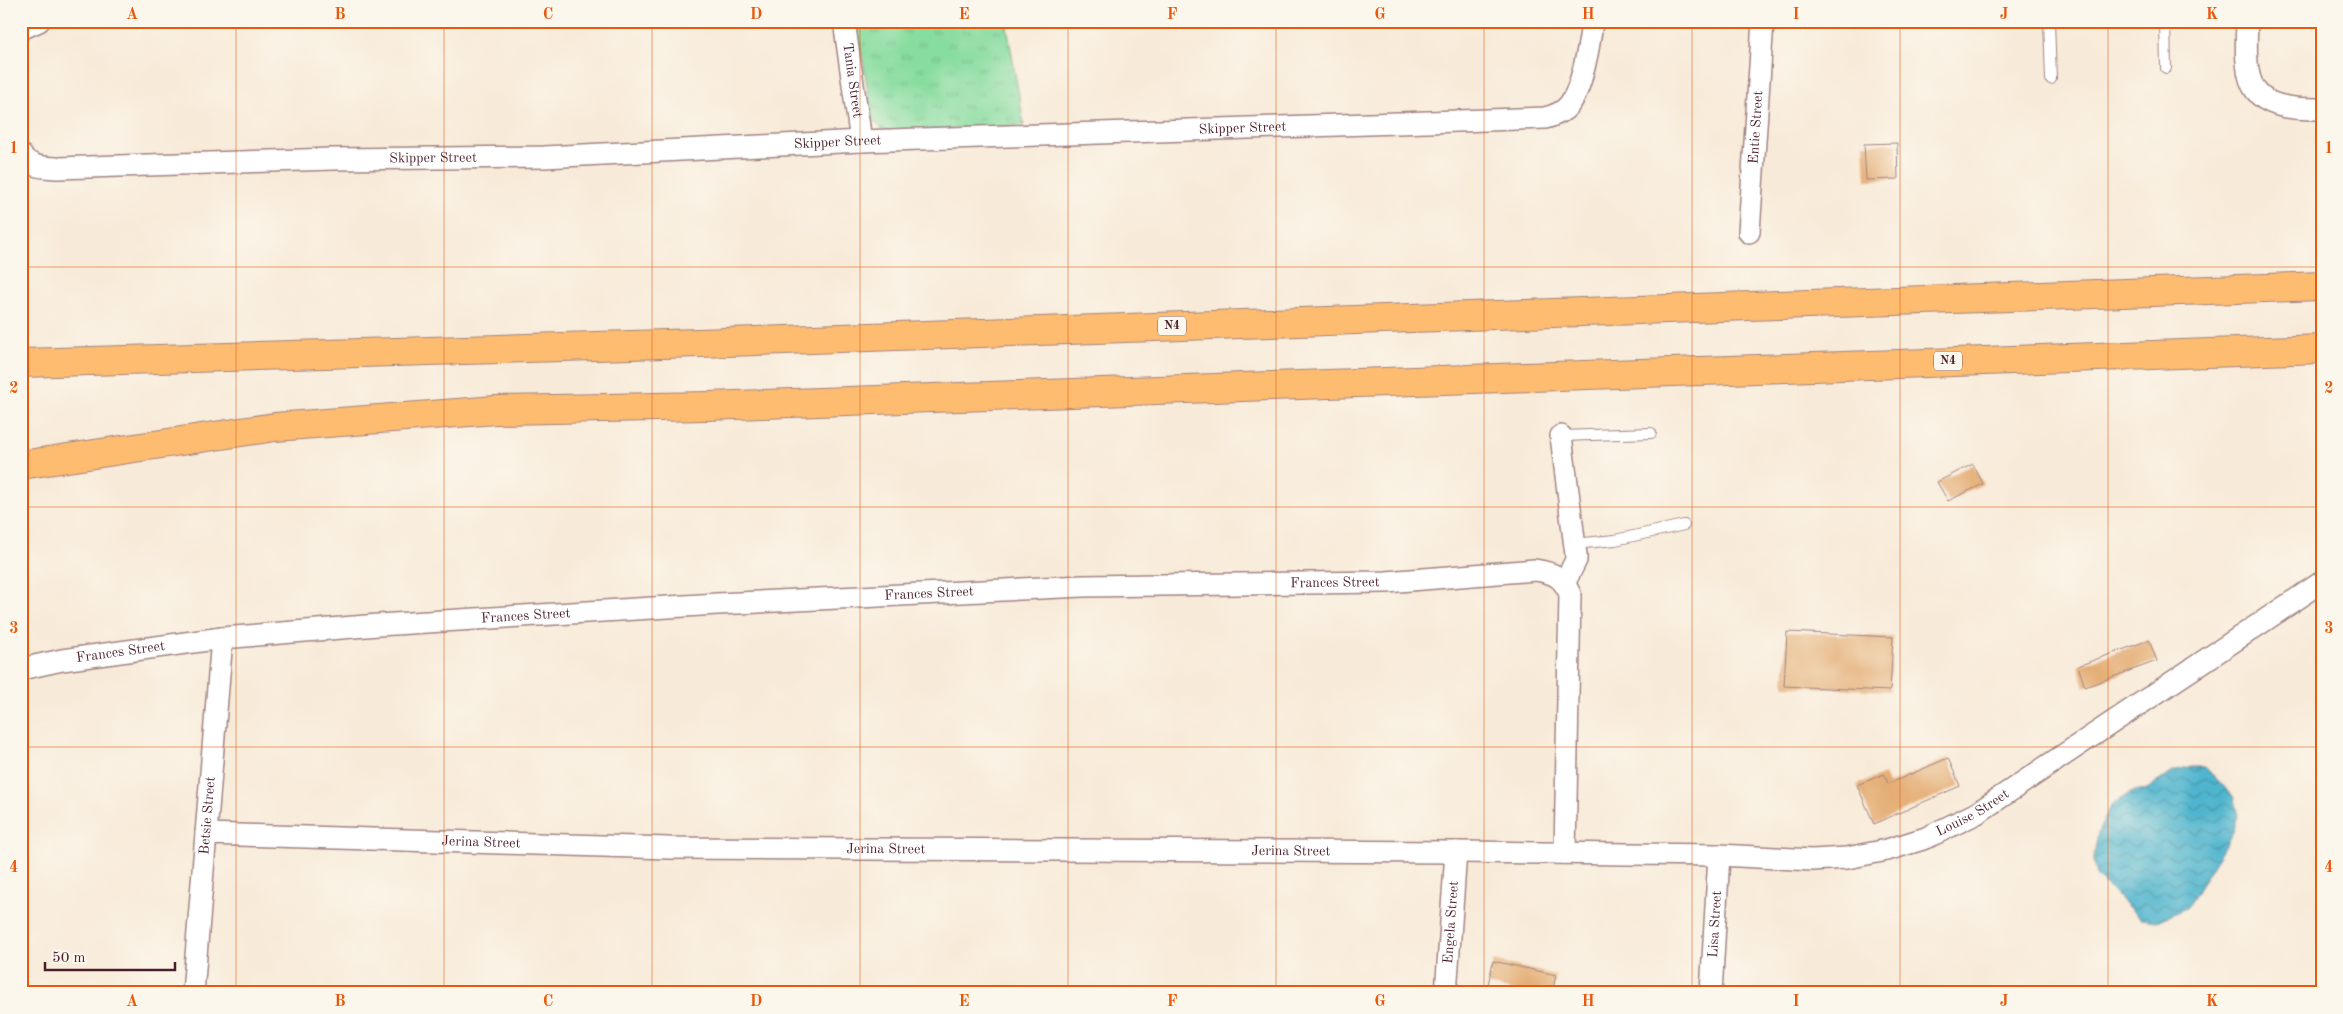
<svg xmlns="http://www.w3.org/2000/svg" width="2343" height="1014" viewBox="0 0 2343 1014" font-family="'Old Standard TT',serif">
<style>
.park{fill:url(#park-tufts);stroke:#687e65}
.water{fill:url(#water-waves);stroke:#4c6a7c}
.building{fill:#e4ad75}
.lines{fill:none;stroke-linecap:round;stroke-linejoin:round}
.service-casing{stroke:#a18482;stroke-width:12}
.minor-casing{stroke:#a18482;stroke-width:24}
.motorway-casing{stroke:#a18482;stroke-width:30}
.service{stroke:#fff;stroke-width:10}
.minor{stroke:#fff;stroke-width:21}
.motorway{stroke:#febc70;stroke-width:28}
.grid{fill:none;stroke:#e8590c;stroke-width:1;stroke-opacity:0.55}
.labels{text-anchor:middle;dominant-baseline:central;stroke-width:4;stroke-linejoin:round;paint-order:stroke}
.shield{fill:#fbf7ec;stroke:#7f6065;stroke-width:1}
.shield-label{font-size:12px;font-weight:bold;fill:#4a1f2b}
.street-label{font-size:14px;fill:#4a1f2b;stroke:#fbf7ec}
.neatline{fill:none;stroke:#e8590c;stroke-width:2}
.grid-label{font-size:16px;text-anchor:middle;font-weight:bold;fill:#e8590c}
</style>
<defs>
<pattern id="park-tufts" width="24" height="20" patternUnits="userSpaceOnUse" patternTransform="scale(1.25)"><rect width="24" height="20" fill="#87dc9f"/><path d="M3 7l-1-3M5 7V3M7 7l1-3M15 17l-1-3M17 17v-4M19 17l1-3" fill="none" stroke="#76bc89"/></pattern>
<pattern id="water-waves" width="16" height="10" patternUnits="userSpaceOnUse" patternTransform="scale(1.25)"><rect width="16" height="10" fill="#4fb5ce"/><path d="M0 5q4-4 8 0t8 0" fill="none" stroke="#4493a7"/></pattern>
</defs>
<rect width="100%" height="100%" fill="#fbf7ec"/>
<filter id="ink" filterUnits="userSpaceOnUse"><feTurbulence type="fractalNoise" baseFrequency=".02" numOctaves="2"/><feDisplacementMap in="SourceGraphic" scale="10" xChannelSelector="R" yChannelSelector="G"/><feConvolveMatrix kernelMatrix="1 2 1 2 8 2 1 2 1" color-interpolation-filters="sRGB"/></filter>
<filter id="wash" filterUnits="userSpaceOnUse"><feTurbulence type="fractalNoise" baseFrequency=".0096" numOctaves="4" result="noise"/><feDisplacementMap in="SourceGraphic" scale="20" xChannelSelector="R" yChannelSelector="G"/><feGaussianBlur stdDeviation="1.12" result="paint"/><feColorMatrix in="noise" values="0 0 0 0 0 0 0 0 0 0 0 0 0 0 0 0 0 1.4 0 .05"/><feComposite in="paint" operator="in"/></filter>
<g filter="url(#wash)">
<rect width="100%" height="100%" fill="#f8ead8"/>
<path class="park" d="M856 21H1006L1024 125 892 132 881 128 873 120Z"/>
<path class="water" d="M2192 767H2205L2233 796 2238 816 2233 832 2188 907 2157 921 2141 919 2096 876 2093 860 2098 833 2112 804 2131 793 2147 789 2172 772Z"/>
<g id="blocks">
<g class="building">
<path d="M1897 143 1898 179 1866 180 1864 144Z"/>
<path d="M1973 464 1983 484 1948 501 1937 482Z"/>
<path d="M1787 632 1893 637 1890 691 1784 686Z"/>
<path d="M2149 640 2157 661 2085 687 2078 666Z"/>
<path d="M1948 758 1960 786 1874 824 1857 785 1884 774 1888 784Z"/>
<path d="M1493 961 1556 975 1552 993H1521L1488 985Z"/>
</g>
</g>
</g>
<g filter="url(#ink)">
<use href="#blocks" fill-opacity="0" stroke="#a18482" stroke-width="1"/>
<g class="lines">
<g class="service-casing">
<g id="service">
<path d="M2049 21 2051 79"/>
<path d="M2165 21 2166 68"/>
<path d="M1561 436 1651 433"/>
<path d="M1574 544 1615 540 1684 525"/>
</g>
</g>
<g class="minor-casing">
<g id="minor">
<path id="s1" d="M844 21 861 141"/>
<path d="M2247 21C2244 88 2248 110 2322 109"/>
<path d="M21 29 39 21"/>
<path id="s2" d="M21 155C31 168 43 167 58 168L332 159 544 157 861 141 1545 118C1553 116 1563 113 1569 105 1582 89 1590 42 1592 21"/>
<path id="s3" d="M1749 232 1763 21"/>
<path d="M1561 436 1576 555V560L1565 582"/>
<path id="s4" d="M21 669 62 660 222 638 378 625 717 604 1083 586 1386 582 1535 570C1554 573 1562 576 1570 594L1565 853"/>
<path id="s5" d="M206 834 669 848 1456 852 1719 855 1812 860 1847 858 1887 850 1926 838 1977 813 2322 582"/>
<path id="s6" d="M193 993 222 638"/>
<path id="s7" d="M1446 993 1456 852"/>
<path id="s8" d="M1711 993 1719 855"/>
</g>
</g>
<g class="motorway-casing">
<g id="motorway">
<path d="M21 363 699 343 2322 286"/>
<path d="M21 465 275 427 496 410 707 406 2322 349"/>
</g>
</g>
<use href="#service" class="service"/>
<use href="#minor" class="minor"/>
<use href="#motorway" class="motorway"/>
</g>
</g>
<path class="grid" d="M236 21V993M444 21V993M652 21V993M860 21V993M1068 21V993M1276 21V993M1484 21V993M1692 21V993M1900 21V993M2108 21V993M21 267H2322M21 507H2322M21 747H2322"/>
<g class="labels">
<g class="shield">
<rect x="1158" y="316.5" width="28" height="19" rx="4"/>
<rect x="1934" y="351.5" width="28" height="19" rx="4"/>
</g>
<g class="shield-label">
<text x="1172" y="326">N4</text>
<text x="1948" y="361">N4</text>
</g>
<g class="street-label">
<text stroke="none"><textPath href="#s1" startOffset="60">Tania Street</textPath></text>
<text stroke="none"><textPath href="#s3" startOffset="105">Entie Street</textPath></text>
<text stroke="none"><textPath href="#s2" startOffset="1226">Skipper Street</textPath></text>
<text stroke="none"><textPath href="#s2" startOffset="821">Skipper Street</textPath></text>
<text stroke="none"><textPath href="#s2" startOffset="416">Skipper Street</textPath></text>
<text stroke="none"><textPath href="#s4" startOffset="1318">Frances Street</textPath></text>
<text stroke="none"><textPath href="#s4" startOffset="912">Frances Street</textPath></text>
<text stroke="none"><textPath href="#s4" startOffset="508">Frances Street</textPath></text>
<text stroke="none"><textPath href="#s4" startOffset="101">Frances Street</textPath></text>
<text stroke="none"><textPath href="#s5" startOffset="1776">Louise Street</textPath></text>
<text stroke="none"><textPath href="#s6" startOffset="178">Betsie Street</textPath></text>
<text stroke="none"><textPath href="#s5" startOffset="275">Jerina Street</textPath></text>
<text stroke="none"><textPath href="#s5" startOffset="680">Jerina Street</textPath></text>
<text stroke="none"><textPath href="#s5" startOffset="1085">Jerina Street</textPath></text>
<text stroke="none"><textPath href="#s7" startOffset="71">Engela Street</textPath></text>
<text stroke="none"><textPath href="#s8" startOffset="69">Lisa Street</textPath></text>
</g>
</g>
<rect width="2343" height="1014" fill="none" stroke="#fbf7ec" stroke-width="55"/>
<path d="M45 962v8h130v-8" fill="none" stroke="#4a1f2b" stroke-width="2.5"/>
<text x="52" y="962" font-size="15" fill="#4a1f2b" stroke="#fbf7ec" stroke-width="4" paint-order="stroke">50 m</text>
<rect x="28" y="28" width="2288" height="958" class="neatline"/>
<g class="grid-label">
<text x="132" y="19">A</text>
<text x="340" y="19">B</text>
<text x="548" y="19">C</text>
<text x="756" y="19">D</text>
<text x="964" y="19">E</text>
<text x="1172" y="19">F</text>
<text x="1380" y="19">G</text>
<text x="1588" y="19">H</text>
<text x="1796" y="19">I</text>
<text x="2004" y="19">J</text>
<text x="2212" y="19">K</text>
<text x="14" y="153">1</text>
<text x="2329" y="153">1</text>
<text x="14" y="393">2</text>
<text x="2329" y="393">2</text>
<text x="14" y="633">3</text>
<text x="2329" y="633">3</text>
<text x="14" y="872">4</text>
<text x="2329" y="872">4</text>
<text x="132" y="1006">A</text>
<text x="340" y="1006">B</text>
<text x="548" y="1006">C</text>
<text x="756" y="1006">D</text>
<text x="964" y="1006">E</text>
<text x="1172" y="1006">F</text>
<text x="1380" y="1006">G</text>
<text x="1588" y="1006">H</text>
<text x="1796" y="1006">I</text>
<text x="2004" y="1006">J</text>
<text x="2212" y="1006">K</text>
</g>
</svg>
